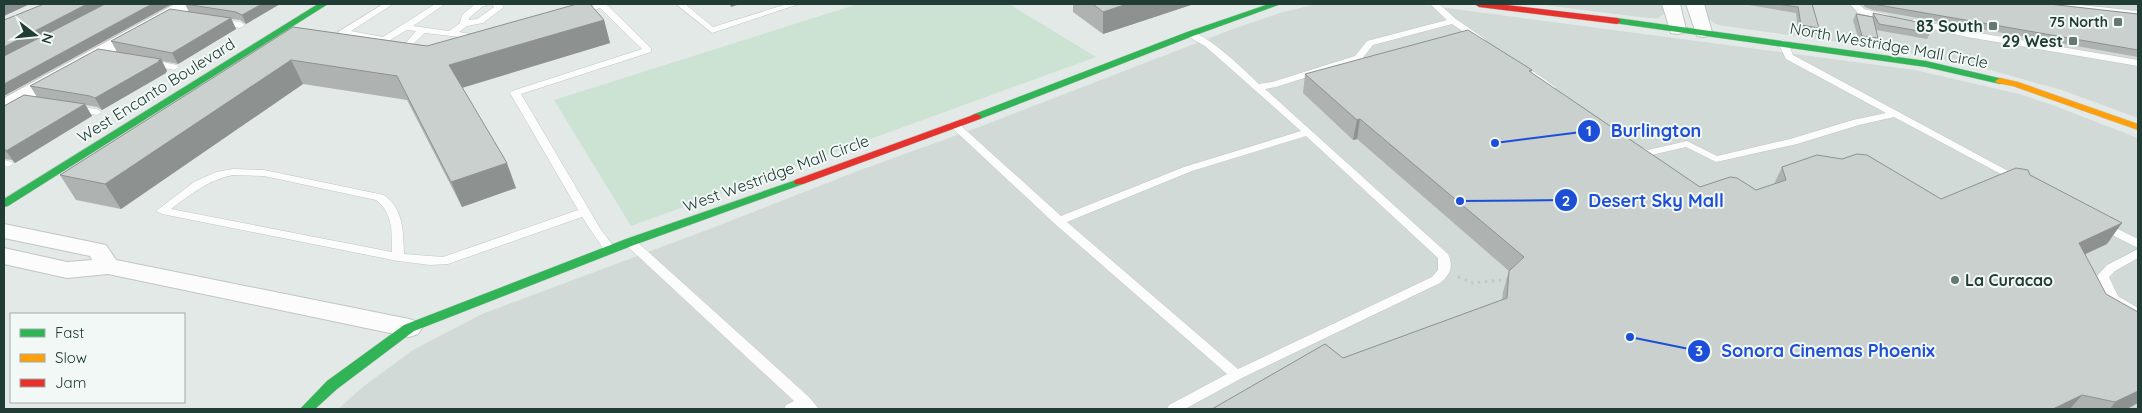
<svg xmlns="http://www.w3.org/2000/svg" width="2142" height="413" viewBox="0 0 2142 413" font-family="Quicksand,sans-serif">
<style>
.built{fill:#d1dad6}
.green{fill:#cce2d3}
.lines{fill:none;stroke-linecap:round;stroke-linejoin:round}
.lane-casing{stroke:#c0c6c3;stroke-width:1}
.street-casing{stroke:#c0c6c3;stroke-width:2}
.fast-casing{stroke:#bfc6c3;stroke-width:1}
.slow-casing{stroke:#bfc6c3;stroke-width:1}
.jam-casing{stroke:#bfc6c3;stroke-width:1}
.path{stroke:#c0c9c5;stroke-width:3;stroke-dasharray:2.5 4.5;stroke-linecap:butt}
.lane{fill:#fbfcfb;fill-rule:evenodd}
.street{fill:#fbfcfb;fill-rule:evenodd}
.fast{fill:#30b455;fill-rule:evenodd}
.slow{fill:#ff9f0a;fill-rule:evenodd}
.jam{fill:#e5322d;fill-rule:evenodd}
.wall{fill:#aeb3b1}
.shaded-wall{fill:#8d9290}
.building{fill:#cad0ce;stroke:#8d9290}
.poi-dot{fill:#657973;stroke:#f1f8f5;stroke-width:2}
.labels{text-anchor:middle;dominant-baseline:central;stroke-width:4;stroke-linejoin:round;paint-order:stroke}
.far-poi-label{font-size:14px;font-weight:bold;fill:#213c35;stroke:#f1f8f5;text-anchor:end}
.poi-label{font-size:16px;font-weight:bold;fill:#213c35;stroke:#f1f8f5;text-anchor:end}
.street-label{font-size:16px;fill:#213c35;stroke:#f1f8f5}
.leader{fill:none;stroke:#1d4ed8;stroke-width:2}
.callout-dot{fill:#1d4ed8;stroke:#f1f8f5;stroke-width:2}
.mark-label{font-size:15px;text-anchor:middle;font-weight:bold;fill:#fff}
.callout-label{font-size:18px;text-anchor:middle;font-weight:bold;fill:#1d4ed8;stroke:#f1f8f5;stroke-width:4;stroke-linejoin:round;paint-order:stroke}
</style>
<rect width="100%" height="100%" fill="#e3e9e6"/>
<g class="built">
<path d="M1317 4H1417L1915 70 2019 94 2055 106 2138 138V409H338L364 386 413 350 482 314 707 230 855 172 979 127 1233 29 1283 12Z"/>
<path d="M1536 4H1662L1664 14 1658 18H1648Z"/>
<path d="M1703 4H2138V118L2062 90 1976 66 1896 50 1718 25 1708 19Z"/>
</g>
<path class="green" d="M858 4H1009L1096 57 631 226 554 100Z"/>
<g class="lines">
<g class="lane-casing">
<g id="lane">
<path d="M383 4H393L351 31 383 37 435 4H445L413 26 449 31 460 23 462 15 475 4H489L482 7 469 18V20L477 19 494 7 492 4H501L504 7 483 23 467 26 459 32 477 35V39L425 33 414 43 413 45 419 49 414 52 403 46 416 31 407 30 385 43 343 35 338 32Z"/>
<path d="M597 4H606L651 48V52L521 94 600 228 616 250 614 253H606L582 217 448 264 430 265 398 261 162 214 156 211 194 182 216 172 233 169 264 170 384 195C404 210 403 231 404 254L443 257 578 210 510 93 512 91 642 49 600 8 579 15 575 12ZM233 175 264 176 376 200C393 213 392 232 392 252L171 209C190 195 208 180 233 175Z"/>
<path d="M676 4H685L713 27 787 4H799L712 33Z"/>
<path d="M1430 4H1439L1456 19 1485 39 1483 41H1477L1452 24 1373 45 1361 60 1276 87 1265 89 1448 254C1454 266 1450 275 1440 283L1242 378 1185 409H1167L1169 405 1227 374 1055 224 949 125 950 123H958L1061 216 1184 167 1301 131 1205 46 1187 36V32C1203 29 1246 72 1259 84L1272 82 1355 56 1367 41 1447 20ZM1306 136 1438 258V270L1432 277 1238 369 1067 222 1192 171Z"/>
<path d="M1850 4H1859L1864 9 1889 15 1890 17 1886 20 1858 13Z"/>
<path d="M2046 4H2071L2138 11V17L2050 7Z"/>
<path d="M220 19 240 22 245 25 240 28 217 24 216 22Z"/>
<path d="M1914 19 1967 31 2138 60V66L1967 37 1911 24 1910 22Z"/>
<path d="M1783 40 1788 43 1793 55 2023 179 2018 182 2014 181 1894 117 1859 125 1797 144 1716 162 1686 147 1647 156 1632 149 1631 147 1636 144 1648 150 1687 141 1717 156 1790 139 1853 120 1886 113 1786 59 1778 43Z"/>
<path d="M148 59 177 65 179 67 174 70 145 64V60Z"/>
<path d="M1520 62 1554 86 1556 88 1554 90H1548L1517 67 1515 65Z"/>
<path d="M74 106 97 109 102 112 97 115 70 111 69 109Z"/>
<path d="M4 160 12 162 13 164 8 167 4 166Z"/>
<path d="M2102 221 2138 239V248L2098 228 2096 225Z"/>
<path d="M630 238 634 239 809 397 819 409H784L786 405 794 401 626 245 624 242Z"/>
<path d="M2138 249V258L2115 271 2109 277 2118 296 2138 308V318L2109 302 2097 276 2107 265Z"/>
</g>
</g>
<g class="street-casing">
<g id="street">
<path d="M175 4H196L193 8 11 110 4 112V98Z"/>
<path d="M1662 4H1680L1686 29 1683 33 1677 34 1671 33Z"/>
<path d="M1686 4H1704L1712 32 1709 36 1703 37 1697 36Z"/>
<path d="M4 224 106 245 116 260 409 319 418 322 422 328 418 334 409 337 108 274 67 278 4 264V248L67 262 92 260 90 256 4 238Z"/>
</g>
</g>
<g class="fast-casing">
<g id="fast">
<path d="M318 4H328L8 206 4 207V199Z"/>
<path d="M1269 4H1281L1193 36 980 119H972L971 117 972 115 1187 32Z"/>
<path d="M1617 18 1926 61 2003 79 2005 81 2000 84 1926 67 1614 23 1613 21Z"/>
<path d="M799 179 804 182 803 184 634 245 414 331 337 389 315 409H300L327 381 404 325 626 239Z"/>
</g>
</g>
<g class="slow-casing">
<path id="slow" d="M2000 78 2018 82 2138 124V130L2013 86 1997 83 1995 81Z"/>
</g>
<g class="jam-casing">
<g id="jam">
<path d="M1475 4H1498L1617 18 1621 21 1617 24 1479 7Z"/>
<path d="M976 114 980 115 981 117 980 119 803 184H795L794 182 795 180Z"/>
</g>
</g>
<path class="path" d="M1458 277 1473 283 1510 279"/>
<use href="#lane" class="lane"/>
<use href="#street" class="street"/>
<use href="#fast" class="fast"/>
<use href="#slow" class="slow"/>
<use href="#jam" class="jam"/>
</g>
<g class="wall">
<path d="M185 4H280L246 24 240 20 231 19 236 29 178 64 162 61 167 71 166 72V73L102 110 97 107 85 105 92 116 15 163 12 160 4 159V106L37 97 30 86 117 52 111 41 189 12Z"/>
<path d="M1073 4H1194L1103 34 1073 12Z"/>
<path d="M1743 4H1812L1819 28 1816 34 1798 30 1796 13Z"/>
<path d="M1863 4H2049L2138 14V57L1873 10 1865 7Z"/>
<path d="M1873 13 1930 33 1927 39 1876 30 1878 38 1875 44 1859 41 1853 20 1856 14 1872 17Z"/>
<path d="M604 20 610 43 462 88 516 188 462 207 407 100 303 84 121 209 76 200 60 175 293 27 427 46Z"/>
<path d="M1532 70 1531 73 1700 187 1756 190 1774 184 1782 167 1941 199 2030 175 2107 244 2085 254 2127 409H1212L1343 358 1502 300 1503 292 1509 271 1357 139 1353 140 1303 93 1305 74Z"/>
</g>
<g class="shaded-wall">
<path d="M7 4H30L4 16V5Z"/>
<path d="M87 4H107L4 58V47Z"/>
<path d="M152 4H172L4 96V84Z"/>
<path d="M262 4H280L246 24 242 15Z"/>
<path d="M730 4H740L731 7Z"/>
<path d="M1127 4H1194L1103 34V12Z"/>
<path d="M231 18 236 29 178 64 172 53Z"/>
<path d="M604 20 610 43 458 89 449 65Z"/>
<path d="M161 59 167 71 166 72V73L102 110 95 98Z"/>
<path d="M291 60 303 84 121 209 105 184Z"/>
<path d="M85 104 92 116 15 163 6 151Z"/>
<path d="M1360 119 1357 139 1353 140 1357 120Z"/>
<path d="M507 163 516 188 462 207 451 182Z"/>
<path d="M2122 223 2107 244 2064 264 2079 243Z"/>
<path d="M2138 391V403L2127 409H2110L2115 402Z"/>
<path d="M2082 395 2070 409H2053Z"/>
</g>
<g class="building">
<path d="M44 4H87L4 47V20Z"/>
<path d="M105 4H152L4 84V56Z"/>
<path d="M185 4H262L242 15 236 12Z"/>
<path d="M577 4H590L604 20 449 65 507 163 451 182 397 76 291 60 105 184 60 175 293 27 427 46Z"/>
<path d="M1093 4H1127L1103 12Z"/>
<path d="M1777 4H1812L1819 28 1801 25 1798 7Z"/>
<path d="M1873 4H2049L2138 14V50Z"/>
<path d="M170 9 231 18 172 53 111 41Z"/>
<path d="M1873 13 1927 24 1930 33 1879 24Z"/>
<path d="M1856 14 1873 17 1878 38 1862 36Z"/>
<path d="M1468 30 1532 70 1529 71 1700 187 1730 177 1737 178 1756 190 1786 180 1782 167 1817 155 1842 159 1857 154 1867 155 1941 199 2016 168 2028 170 2030 175 2122 223 2079 243 2106 294 2138 312V391L2115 402 2082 395 2053 409H1212L1325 344 1343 358 1507 298 1509 271 1524 257 1360 119 1357 120 1305 74Z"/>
<path d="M98 49 161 59 158 61H160L95 98 90 96 30 86Z"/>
<path d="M24 95 85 104 6 151 4 148V106Z"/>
</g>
<g class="poi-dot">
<rect x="2113" y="17" width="10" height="10" rx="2.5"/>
<rect x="1988" y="21" width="10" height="10" rx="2.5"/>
<rect x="2068" y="36" width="10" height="10" rx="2.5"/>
<circle cx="1955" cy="280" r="5"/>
</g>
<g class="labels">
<g class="far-poi-label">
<text x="2108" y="22">75 North</text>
</g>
<g class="poi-label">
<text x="1983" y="26">83 South</text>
<text x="2063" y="41">29 West</text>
<text x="1965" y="280" text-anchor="start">La Curacao</text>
</g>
<g class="street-label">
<text transform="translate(1889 45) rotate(10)">North Westridge Mall Circle</text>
<text transform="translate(156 90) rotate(-32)">West Encanto Boulevard</text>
<text transform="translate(776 173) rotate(-20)">West Westridge Mall Circle</text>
</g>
</g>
<path class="leader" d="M1495 143L1589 131M1460 201L1566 200M1630 337L1699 351"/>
<g class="callout-dot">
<circle cx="1495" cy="143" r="5"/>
<circle cx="1460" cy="201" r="5"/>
<circle cx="1630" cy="337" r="5"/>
<circle cx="1589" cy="131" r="12"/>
<circle cx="1566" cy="200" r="12"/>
<circle cx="1699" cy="351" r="12"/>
</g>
<g class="mark-label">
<text x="1589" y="136">1</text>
<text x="1566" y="206">2</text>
<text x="1699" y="356">3</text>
</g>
<g class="callout-label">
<text x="1656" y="137">Burlington</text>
<text x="1656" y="207">Desert Sky Mall</text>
<text x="1828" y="357">Sonora Cinemas Phoenix</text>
</g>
<rect width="2142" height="413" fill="none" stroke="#213c35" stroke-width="10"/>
<rect x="10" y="313" width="175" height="90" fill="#f1f8f5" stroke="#9eada8"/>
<rect x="20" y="329" width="25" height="8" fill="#30b455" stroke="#9eada8"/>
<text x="55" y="338" font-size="15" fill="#213c35">Fast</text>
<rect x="20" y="354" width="25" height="8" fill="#ff9f0a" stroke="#9eada8"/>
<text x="55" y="363" font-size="15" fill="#213c35">Slow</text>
<rect x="20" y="379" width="25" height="8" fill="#e5322d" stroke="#9eada8"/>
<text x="55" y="388" font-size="15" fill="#213c35">Jam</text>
<g transform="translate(35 35) rotate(106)" stroke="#f1f8f5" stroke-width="4" paint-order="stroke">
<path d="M0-4L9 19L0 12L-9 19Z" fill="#213c35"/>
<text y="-8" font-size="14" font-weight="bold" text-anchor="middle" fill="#213c35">N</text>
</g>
</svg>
